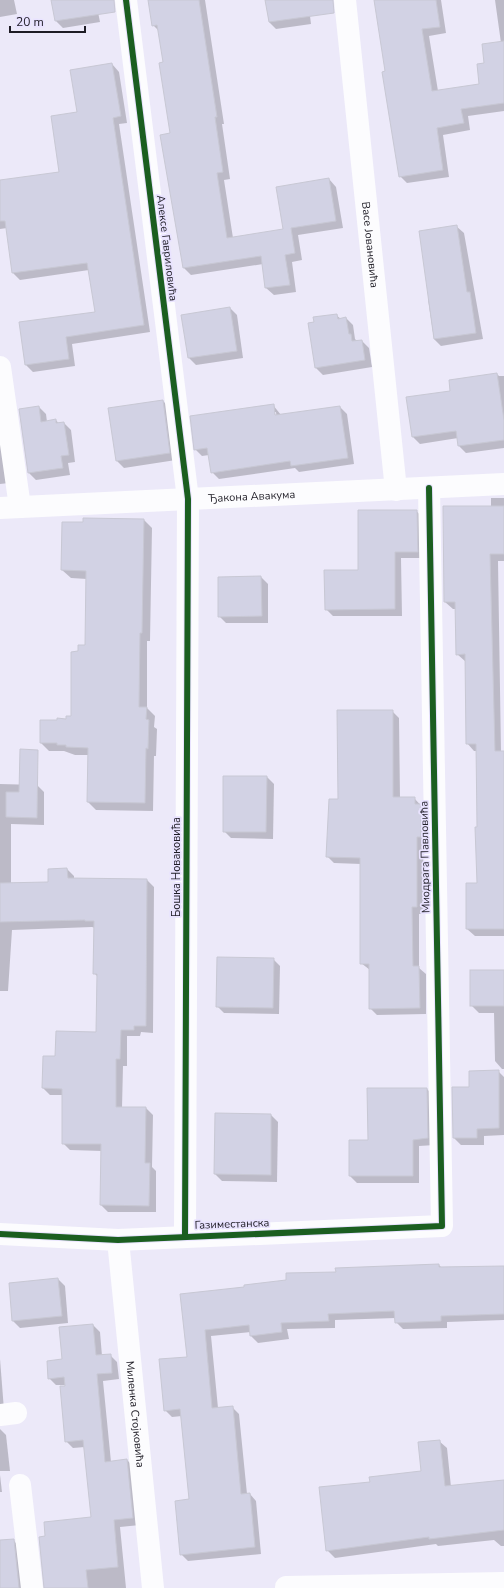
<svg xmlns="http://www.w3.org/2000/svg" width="504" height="1588" viewBox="0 0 504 1588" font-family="'Nunito Sans',sans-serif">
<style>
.shadow{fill:#0003;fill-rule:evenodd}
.building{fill:#d2d2e4;stroke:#c8c8d4}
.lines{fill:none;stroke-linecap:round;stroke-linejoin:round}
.minor{stroke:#fcfcfe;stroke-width:22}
.cycleway-casing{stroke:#e9e3ff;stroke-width:8}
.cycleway{stroke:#1b5e20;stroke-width:6}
.labels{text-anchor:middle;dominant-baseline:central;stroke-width:3.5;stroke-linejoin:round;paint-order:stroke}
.street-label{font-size:11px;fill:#1e1c25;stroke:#e9e3ff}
</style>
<rect width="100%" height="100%" fill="#ece9f9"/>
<g class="shadow">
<path d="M0 0H14L17 14 0 17Z"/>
<path d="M52 0H108L98 12 100 22 63 28 56 21Z"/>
<path d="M149 0H205L224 124H222L230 179 224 180 233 238 284 230 329 179 336 187 343 228 298 235 302 260 292 262 296 292 274 295 266 288 263 264 191 275 184 268 164 63 159 31 153 25Z"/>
<path d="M266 0H308L311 24 276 29 269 22Z"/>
<path d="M378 0H441L446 33 429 36 438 91 480 85 485 64 501 43 495 0H504V111L468 116 470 130 443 135 449 177 407 183 400 176Z"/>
<path d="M112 64 119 72 127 123 119 124 150 332 72 344 75 366 33 372 26 365 96 312 89 270 20 280 13 273 7 228 0 229V181L60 173 78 113Z"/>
<path d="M456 226 464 233 483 339 441 346 434 339 428 299H430Z"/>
<path d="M230 308 237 315 243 358 196 365 189 358Z"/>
<path d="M336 315 341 319 346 318 353 325 355 339 357 341H362L369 348 372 367 323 375 316 368Z"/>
<path d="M497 374 499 376H504V448L466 453 459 446 458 438 420 444 413 437 451 392Z"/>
<path d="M163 401 170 408 176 460 124 468 117 461Z"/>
<path d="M273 405 281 415 340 407 347 414 354 464 299 472 295 468 219 479 212 472 209 455 202 456 195 449ZM274 412H276L277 420Z"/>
<path d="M39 407 46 414 47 422 56 420 59 424 64 423 71 430 75 462 68 463 70 475 36 480 29 473Z"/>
<path d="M0 420 9 483 0 484Z"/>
<path d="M491 498H504V561H498L501 752H504V936H475L467 929 478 884 477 751H474L467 743 466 662 457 654 456 609H453L445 602 491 507Z"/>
<path d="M416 511 424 518V558H401L402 616H333L326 609Z"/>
<path d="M144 520 152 528 150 641H147V708L155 716 154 727 157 729 156 756H154L153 811 96 810 88 802 89 755H75L64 751H49L41 743 72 717 79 652 86 646 87 579 71 578 62 570Z"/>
<path d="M261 577 268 584V623H226L219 616V578Z"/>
<path d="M392 711 399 718 400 798H414L427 812V844H423L424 914H419V968L426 974V1014L377 1015 370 1008V970L361 963V864L334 863 327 856 339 800Z"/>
<path d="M267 777 274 784 273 839 231 838 224 831Z"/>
<path d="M0 784 37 785 44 792V825L11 824V884L49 883 67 869 74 876V879L147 880 154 887 153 1033 141 1032 140 1036H127V1066H123L122 1108H146L153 1115 152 1167 156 1171V1212H108L101 1205 102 1151 70 1150 63 1143V1095H50L43 1088 56 1057 97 1033 98 977 94 973 95 928 92 927 12 930 8 991H0Z"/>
<path d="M273 959 280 966 279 1014 224 1013 217 1006Z"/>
<path d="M504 971V1069H502L495 1061 494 1013H479L471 1005Z"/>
<path d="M498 1071 504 1077V1135L484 1136V1145H461L454 1138 470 1088Z"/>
<path d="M427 1089 434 1096 435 1145 419 1146V1183H357L350 1176 369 1141Z"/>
<path d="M216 1114 271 1115 278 1122 277 1182 222 1181 215 1174Z"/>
<path d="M439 1265 442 1268 504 1267V1320L447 1322V1328L403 1329 396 1322V1318L335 1320V1328L287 1329 289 1339 258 1343 251 1336V1332L211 1336 218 1408 232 1407 239 1414 247 1494H250L256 1501 261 1554 188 1561 181 1554 190 1500 182 1416 172 1417 165 1410 188 1358 181 1295 245 1288 337 1273Z"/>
<path d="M58 1279 65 1286 68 1323 20 1328 13 1321Z"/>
<path d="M93 1325 100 1332 102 1356 110 1355 117 1362 119 1379 103 1381 111 1462 127 1460 134 1467 140 1525 120 1527 126 1588H45L46 1537 92 1518 85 1447 73 1448 66 1441V1385H56L49 1378Z"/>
<path d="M0 1359 4 1410 0 1413Z"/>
<path d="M0 1429 6 1435 10 1471H0Z"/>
<path d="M439 1441 447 1448 451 1487 504 1481V1546H501L494 1540 438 1546 436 1544 335 1558 327 1550 371 1483 423 1472Z"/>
<path d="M0 1475 2 1492H0Z"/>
<path d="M13 1540 20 1547 26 1588H0V1541Z"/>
</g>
<g class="building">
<path d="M51 0H114L115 12 55 21Z"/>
<path d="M148 0H199L217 117H215L223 172 217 173 227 238 283 229 276 187 329 178 336 221 291 228 295 253 285 255 290 285 265 288 261 256 183 268 160 135 170 133 159 63 163 62 157 25 152 26Z"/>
<path d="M265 0H333L334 13 269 22Z"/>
<path d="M374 0H436L440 27 422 29 432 91 479 84 477 64 484 63 482 44 504 41V103L461 109 464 123 437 128 443 170 399 177 382 72 385 71Z"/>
<path d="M112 63 121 116 113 118 144 325 66 337 69 359 25 365 19 322 95 312 87 263 12 273 5 221H0V180L59 172 51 116 77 112 70 70Z"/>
<path d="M457 225 467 292H470L476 333 434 339 419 231Z"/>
<path d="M230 307 237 351 188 358 181 315Z"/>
<path d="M337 314 338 319 346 317 349 334H351L352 341 362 340 365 360 315 368 308 323 314 322 313 317Z"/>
<path d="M497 373 504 420V440L458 446 456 431 412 437 406 397 450 391 449 380Z"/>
<path d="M163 400 170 453 116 461 108 408Z"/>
<path d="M274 404 275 415 340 406 348 458 291 466 290 461 211 473 207 448 194 450 190 416Z"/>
<path d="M39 406 41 422 56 419V423L64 422 69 455 61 456 63 468 28 473 19 409Z"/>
<path d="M443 506H504V554H490L495 751H504V929H466V883H477L475 827H477L476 744H466L465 654 456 655 455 602H444Z"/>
<path d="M358 510H417L418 552H395V609L325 610 324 570H358Z"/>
<path d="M83 518 144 519 142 633H140L139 707H147L146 719 149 720 148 749 146 748 145 803 87 802 88 748 66 747V745H57V743H40V720H57V718L66 719V716H71V652L78 651V645H85L86 571 61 570 62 522H83Z"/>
<path d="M261 576 262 616 218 617V577Z"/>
<path d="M337 710H393V797H415V804H421V837H417V907H412L413 966H419L420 1008 369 1009V964H360V858L326 857 329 799H338Z"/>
<path d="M20 749 38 750 37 818 6 817V792H19Z"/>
<path d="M223 776H267L266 832H223Z"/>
<path d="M67 868 68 878 147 879 146 1026H134V1030H121L120 1059H116V1107H146L145 1163H150L149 1206 100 1205 101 1144H62V1089L42 1088 43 1056H55L56 1031 96 1032 97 974H93L94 921H85V920L0 922V883L48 882V869Z"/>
<path d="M217 957 274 958 273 1008 216 1007Z"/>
<rect x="470" y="970" width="34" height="36"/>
<path d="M499 1070V1128L477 1129V1138H453L452 1087H469V1071Z"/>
<path d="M367 1088H427L428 1138 413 1140V1176H349V1140H368Z"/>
<path d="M215 1113 271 1114V1175L214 1174Z"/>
<path d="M439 1264V1267L504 1266V1314L441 1316V1321L395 1323 394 1311 328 1314 329 1321 281 1323 282 1332 250 1336 249 1325 205 1330 212 1408 233 1406 241 1494 250 1493 255 1547 180 1555 175 1501 189 1499 180 1409 164 1411 159 1359 187 1357 180 1294 244 1287V1285L286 1280V1273L336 1272 335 1268Z"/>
<path d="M58 1278 62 1316 12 1321 9 1283Z"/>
<path d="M93 1324 96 1355 111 1354 112 1373 97 1374 105 1462 127 1459 133 1518 114 1520 118 1567 86 1570 88 1588H44L39 1537 45 1536 44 1522 91 1517 83 1440 65 1442 60 1386H65L64 1377 48 1379 47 1361 62 1359 59 1327Z"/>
<path d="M440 1440 445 1486 504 1480V1530L429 1539V1537L326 1551 319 1487 370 1482 369 1477 421 1471 418 1442Z"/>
<path d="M14 1539 19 1588H0V1540Z"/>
</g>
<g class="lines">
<g class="minor">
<path d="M126 0 188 499 185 1236"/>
<path id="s1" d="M345 0 396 490"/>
<path d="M0 367 20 507"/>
<path id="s2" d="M0 508 504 484"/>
<path d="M0 1234 118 1240 442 1226 429 488"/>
<path id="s3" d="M118 1240 153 1588"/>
<path d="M0 1415 16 1413"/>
<path d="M20 1485 32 1588"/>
<path d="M286 1587 504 1583"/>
</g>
<g class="cycleway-casing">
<g id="cycleway">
<path d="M126 0 188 499 185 1236"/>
<path d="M0 1234 118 1240 442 1226 429 488"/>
</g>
</g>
<use href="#cycleway" class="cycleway"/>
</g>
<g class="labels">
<g class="street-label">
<text stroke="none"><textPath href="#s1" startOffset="246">Васе Јовановића</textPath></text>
<text transform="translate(167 248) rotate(83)">Алексе Гавриловића</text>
<text stroke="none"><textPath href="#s2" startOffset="252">Ђакона Авакума</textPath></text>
<text transform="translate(425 857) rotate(-91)">Миодрага Павловића</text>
<text transform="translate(176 867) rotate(-90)">Бошка Новаковића</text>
<text transform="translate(232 1224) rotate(-2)">Газиместанска</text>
<text stroke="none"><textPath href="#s3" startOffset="175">Миленка Стојковића</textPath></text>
</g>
</g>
<path d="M10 26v6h75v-6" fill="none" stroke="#1e1c25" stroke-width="2"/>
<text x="16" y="26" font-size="12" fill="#1e1c25" stroke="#e9e3ff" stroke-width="3" paint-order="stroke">20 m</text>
</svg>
